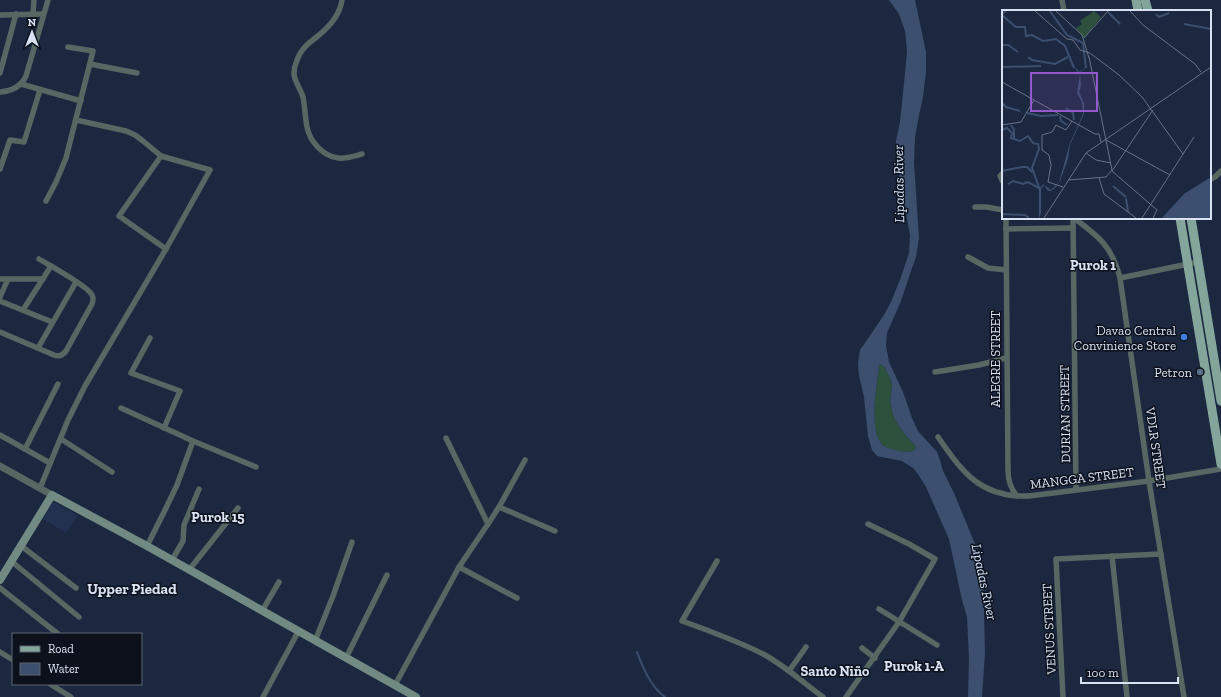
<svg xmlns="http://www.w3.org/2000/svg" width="1221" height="697" viewBox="0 0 1221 697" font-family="'Zilla Slab',serif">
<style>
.built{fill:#21314f}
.green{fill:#2d513d}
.water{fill:#3c4f6e;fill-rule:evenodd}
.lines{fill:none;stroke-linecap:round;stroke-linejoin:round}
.stream{stroke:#3c4f6e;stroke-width:2}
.minor{stroke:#576762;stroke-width:5.5}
.tertiary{stroke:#576762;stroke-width:7}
.secondary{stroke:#718b82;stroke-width:8}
.primary{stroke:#84a69a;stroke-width:9}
.shop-dot{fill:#3f7fe0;stroke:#0c111c;stroke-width:1.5}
.service-dot{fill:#5c6f8a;stroke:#0c111c;stroke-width:1.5}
.labels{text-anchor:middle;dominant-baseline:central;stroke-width:3;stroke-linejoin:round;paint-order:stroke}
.poi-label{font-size:13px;fill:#d9e2f2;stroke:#0c111c;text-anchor:end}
.street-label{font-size:13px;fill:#d9e2f2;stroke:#0c111c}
.water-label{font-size:14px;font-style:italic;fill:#d4e2f9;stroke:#0c111c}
.neighbourhood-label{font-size:14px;font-weight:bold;fill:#d9e2f2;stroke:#0c111c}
.quarter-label{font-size:15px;font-weight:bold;fill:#d9e2f2;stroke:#0c111c}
.inset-river{fill:none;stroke:#3c4f6e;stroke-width:2}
.inset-road{fill:none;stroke:#687287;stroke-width:1}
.view{fill:#925acc;fill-opacity:0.15;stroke:#925acc;stroke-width:2}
.inset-edge{fill:none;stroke:#d9e2f2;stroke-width:2}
</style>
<rect width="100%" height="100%" fill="#1c2840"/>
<path class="built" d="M53 502 78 515 66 533 43 519Z"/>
<path class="green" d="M881 364 885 368 890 378 892 385 890 401 893 415 898 425 907 437 915 445 916 448 914 451C904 453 888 451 881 443 869 430 877 384 879 366Z"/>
<path class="water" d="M889 0H915L926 52V72L923 97 919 115 915 137 914 163 919 238 916 257 912 268 901 301 887 333 886 346 889 362 903 392 912 418 918 431 937 452 940 460 943 471 954 493 977 549 980 559 983 573 985 653 982 697H968L969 658 967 617 962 600 949 539 926 487 918 474 913 468 902 461 877 456 872 450 868 436 864 397 859 376 858 363 860 350 884 315 891 302 901 277 909 253 910 235 896 158V141L900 122 904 83 907 52 905 31 899 14ZM881 364 885 368 890 378 892 385 890 401 893 415 898 425 907 437 915 445 916 448 914 451C907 452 902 452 895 450 891 449 884 447 881 443 869 429 877 384 879 366Z"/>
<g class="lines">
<path class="stream" d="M637 652C642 666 652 688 665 697"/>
<g class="minor">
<path d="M342 0C340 14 330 26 319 35 315 39 309 42 305 47 301 51 298 57 296 63 290 78 299 84 303 97 305 107 305 117 307 127 310 142 323 156 338 158 346 159 354 156 362 154"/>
<path d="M1062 0 1064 11"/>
<path d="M33 14 34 0"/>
<path d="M0 15 43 14"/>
<path d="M90 64 137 73"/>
<path d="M0 73 16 14"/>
<path d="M21 84 81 101"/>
<path d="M0 92C12 91 21 87 26 76L48 0"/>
<path d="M161 156 119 216 166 249"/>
<path d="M0 169 10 140 24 142 40 90"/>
<path d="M1003 173 1000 176 1003 182"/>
<path d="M1210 180 1215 177 1221 171"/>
<path d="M46 201 56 182 66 158 93 51 68 47"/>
<path d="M975 207H986L1003 210"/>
<path d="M1006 218 1008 470C1008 480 1010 488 1017 496"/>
<path d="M1073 218 1076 489"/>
<path d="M1074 218C1099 237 1112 246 1120 278L1149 481 1184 697"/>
<path d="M1006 229 1073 228"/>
<path d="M968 257 988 268 1006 270"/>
<path d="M1120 278 1198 262"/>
<path d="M0 279H43"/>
<path d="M0 297 8 279"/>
<path d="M0 301 52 322"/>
<path d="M23 310 51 266"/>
<path d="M0 332 54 355C59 357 63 355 66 351L92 304C93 301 94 298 92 295 88 286 49 265 39 259"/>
<path d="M150 338 131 373 180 391 164 428"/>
<path d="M38 348 76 282"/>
<path d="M935 372 979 365 1006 358"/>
<path d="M121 408 193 441 256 467"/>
<path d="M0 435 50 463"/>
<path d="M938 437C963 473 981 498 1029 496L1149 481 1221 469"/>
<path d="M61 439 112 472"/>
<path d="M25 449 58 384"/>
<path d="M40 488 68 420 85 386 166 249 210 170 161 156 143 141 135 135 126 131 76 120"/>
<path d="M499 507 555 531"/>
<path d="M488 524 499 507 525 460"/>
<path d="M20 545 76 588"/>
<path d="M147 546 166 508 177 485 193 441"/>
<path d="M1112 556 1127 697"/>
<path d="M172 560 183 541 184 525 199 489"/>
<path d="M11 561 79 617"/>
<path d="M717 561 682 621C710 631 738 641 765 655 786 667 804 683 823 697"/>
<path d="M459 567 517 598"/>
<path d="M189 570 238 508"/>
<path d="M0 588 58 634"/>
<path d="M879 609 937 645"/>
<path d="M262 611 279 582"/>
<path d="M315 641 333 596 352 542"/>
<path d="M862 648 875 658"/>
<path d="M0 652 13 660"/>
<path d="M346 658 387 575"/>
<path d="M789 671 806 647"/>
<path d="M50 684 71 697"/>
<path d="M395 685 459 567 488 524 446 438"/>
<path d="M263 697 298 632"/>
<path d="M846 697 899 622 935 559 909 544 868 524"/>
<path d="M1063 697 1056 559 1161 554"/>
</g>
<path class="tertiary" d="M0 466 52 495"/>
<path class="secondary" d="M0 580 52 495 147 546 416 697"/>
<g class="primary">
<path d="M1136 0 1138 11"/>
<path d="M1145 0 1148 11"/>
<path d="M1180 218 1221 464"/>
<path d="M1191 218 1221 401"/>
</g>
</g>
<circle class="shop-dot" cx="1184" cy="337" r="4"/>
<circle class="service-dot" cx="1200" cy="372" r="4"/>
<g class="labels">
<g class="poi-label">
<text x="1176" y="330">Davao Central<tspan x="1176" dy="15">Convinience Store</tspan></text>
<text x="1192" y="372">Petron</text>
</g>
<g class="street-label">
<text transform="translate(995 359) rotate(-90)">ALEGRE STREET</text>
<text transform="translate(1065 414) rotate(-91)">DURIAN STREET</text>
<text transform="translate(1156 448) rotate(82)">VDLR STREET</text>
<text transform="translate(1082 478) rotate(-7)">MANGGA STREET</text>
<text transform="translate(1049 629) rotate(-93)">VENUS STREET</text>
</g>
<g class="water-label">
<text transform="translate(899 184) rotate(-91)">Lipadas River</text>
<text transform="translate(984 582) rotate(78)">Lipadas River</text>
</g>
<g class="neighbourhood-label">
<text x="1093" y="265">Purok 1</text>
<text x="218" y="517">Purok 15</text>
<text x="914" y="666">Purok 1-A</text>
<text x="835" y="671">Santo Niño</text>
</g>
<g class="quarter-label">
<text x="132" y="589">Upper Piedad</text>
</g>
</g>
<g transform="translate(1002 10)">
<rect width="209" height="209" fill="#1c2840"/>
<path d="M92 1 99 7 82 28 74 18 80 14 78 11 82 8Z" fill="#2d513d"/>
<path d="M71 56 78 62 85 56 78 63 79 76 77 82 82 93V104L68 135 66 149 58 171 53 178 49 181H46L42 175 39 179V203L37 208V179L41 174 49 180 57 172 68 133 81 104 80 92 75 83 78 65ZM209 167V208H160L182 184Z" fill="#3c4f6e"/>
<path class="inset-river" d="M4 1 0 4 1 6 14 17H23L24 26 30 25 41 31 54 29 63 36 72 58M48 1 65 25 81 33 84 58M106 2 118 14M154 4 157 7 167 3M182 14 209 19M0 35H6L16 42M26 47 30 50 53 54 66 47M1 57 39 56M0 93 4 97 18 101M64 98 71 103 72 110M25 103 39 106 56 105M58 106 59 111 65 115M9 115 12 120V129M0 120 5 118 10 123 9 128 18 131 26 126 31 133 36 134 37 139 30 158 38 180M0 161 20 157H25L30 162M6 174 11 171 21 174 26 172 37 178M111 176 124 187M124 188 126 202M0 204 23 205 27 208"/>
<path class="inset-road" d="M33 1 65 29 71 30 78 40 88 43 117 65 140 87 181 144M54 1 80 25 87 48M128 1 141 15 193 54 199 62M82 28 106 1M0 72 32 90M0 115 19 112 32 90 93 124H97L99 132M104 130 168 165M84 143 94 150 109 153M110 161 151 100M110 161 155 200 151 208M97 168 102 184 134 208M66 170 104 167 110 160 87 47M61 177 46 172 49 155 47 145 40 140V125L50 122 54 115 64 120 70 111M42 208 84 143 209 57M140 208 192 127"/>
<path class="view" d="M29 63H95V101H29Z"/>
<rect width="209" height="209" class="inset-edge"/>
</g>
<rect x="12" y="633" width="130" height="52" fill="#0c111c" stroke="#5e6572"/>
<rect x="20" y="646" width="20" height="6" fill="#84a69a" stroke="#5e6572"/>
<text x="48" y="653" font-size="12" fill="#d9e2f2">Road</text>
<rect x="20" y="663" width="20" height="12" fill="#3c4f6e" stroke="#5e6572"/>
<text x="48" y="673" font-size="12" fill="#d9e2f2">Water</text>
<g transform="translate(32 32)" stroke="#0c111c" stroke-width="3" paint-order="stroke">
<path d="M0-3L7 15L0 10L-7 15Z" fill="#d9e2f2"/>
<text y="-6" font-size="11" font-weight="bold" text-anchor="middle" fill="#d9e2f2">N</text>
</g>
<path d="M1081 677v6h97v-6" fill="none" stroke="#d9e2f2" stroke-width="2"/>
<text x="1087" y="677" font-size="12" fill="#d9e2f2" stroke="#0c111c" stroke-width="3" paint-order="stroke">100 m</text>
</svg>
